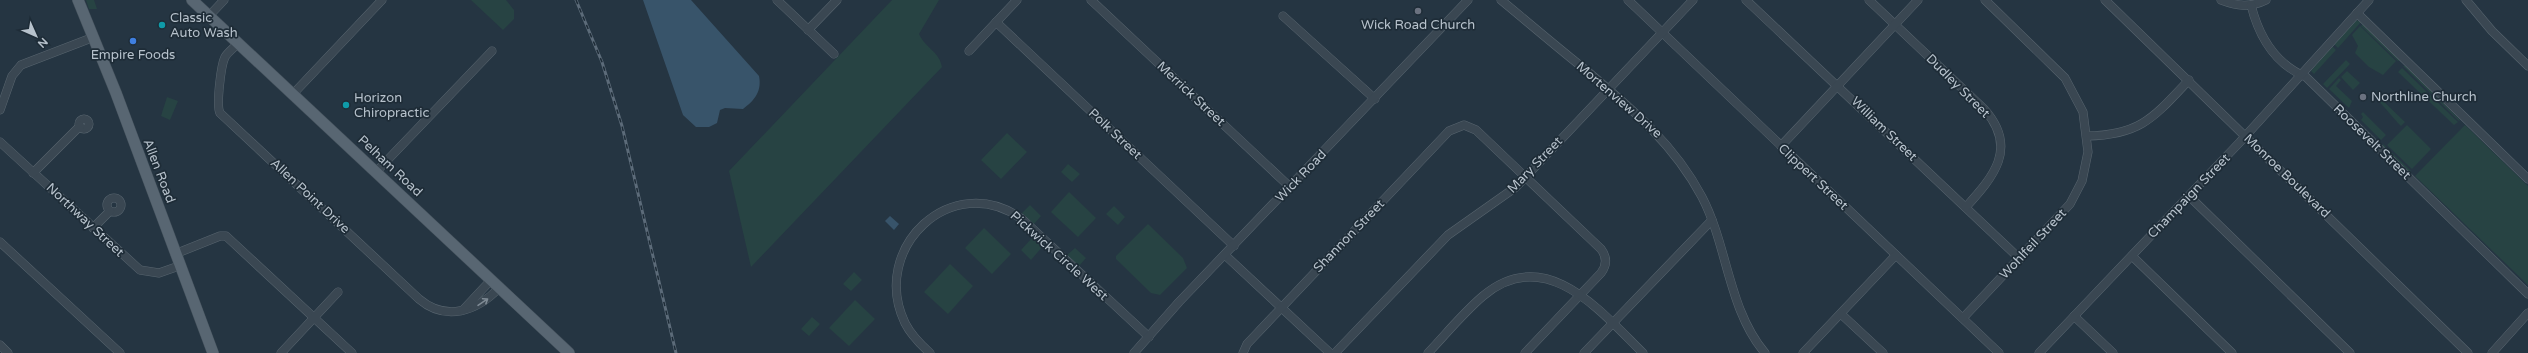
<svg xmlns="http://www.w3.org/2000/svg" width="2528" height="353" viewBox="0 0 2528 353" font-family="'Varela Round',sans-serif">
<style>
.green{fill:#274343}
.water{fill:#38546a}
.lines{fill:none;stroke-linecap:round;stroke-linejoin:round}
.minor-casing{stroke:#58656f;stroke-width:9}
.major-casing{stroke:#43505b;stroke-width:12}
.minor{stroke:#3a4752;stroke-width:8}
.major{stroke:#586672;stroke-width:11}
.rail-casing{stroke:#5c6b79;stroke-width:3}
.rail{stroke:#1e2c37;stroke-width:1.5;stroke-dasharray:4.5;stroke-linecap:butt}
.oneway{stroke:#7f8b95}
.worship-dot{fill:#6b7280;stroke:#1e2c37;stroke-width:1.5}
.culture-dot{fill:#0f9aa8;stroke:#1e2c37;stroke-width:1.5}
.shop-dot{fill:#3f7fe0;stroke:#1e2c37;stroke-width:1.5}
.labels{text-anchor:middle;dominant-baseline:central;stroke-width:3.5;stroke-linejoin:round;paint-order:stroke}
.poi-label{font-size:13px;fill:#b7c2cc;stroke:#1e2c37;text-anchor:start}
.street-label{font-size:13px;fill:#b7c2cc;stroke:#1e2c37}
</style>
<rect width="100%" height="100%" fill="#253542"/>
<g class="green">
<path d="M86 0H94L97 9H89Z"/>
<path d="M471 0H506L514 10V19L503 30Z"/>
<path d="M892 0H939L919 34C926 49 939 51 942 67L751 267 729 171Z"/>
<path d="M2356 20 2361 22 2338 48 2334 44Z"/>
<path d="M2363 24 2400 60 2398 61 2361 26Z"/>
<path d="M2360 26 2396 61 2383 75 2369 67 2355 53 2358 46 2352 35Z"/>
<path d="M2332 46 2336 50 2314 74 2311 71Z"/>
<path d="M2346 60 2350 64 2327 88 2323 84Z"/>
<path d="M2403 66H2406L2460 120 2459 121Z"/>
<path d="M2402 68 2458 122 2454 125 2398 72Z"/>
<path d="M2347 71 2360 83 2353 90 2341 77Z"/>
<path d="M2339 78 2341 80 2336 86 2352 101 2349 108 2329 89Z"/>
<path d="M167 97 178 101 170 120 161 116Z"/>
<path d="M2380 98 2405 122 2401 126C2391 116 2387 109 2377 100Z"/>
<path d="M2363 112 2386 135 2381 140 2361 120 2363 117 2361 114Z"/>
<path d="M2407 125 2431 149 2412 169 2387 145Z"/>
<path d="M2465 125 2528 186V285L2415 176Z"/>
<path d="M1007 133 1027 152 1001 179 981 160Z"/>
<path d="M2383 144 2411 171 2409 173 2382 146Z"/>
<path d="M1068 164 1080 174 1072 182 1061 172Z"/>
<path d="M1069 192 1096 218 1078 237 1051 212Z"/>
<path d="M1030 205 1041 216 1034 224 1022 213Z"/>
<path d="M1114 206 1125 217 1118 225 1106 214Z"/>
<path d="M1148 224 1183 258 1187 268 1160 295 1151 293 1116 259V256Z"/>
<path d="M984 228 1011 254 992 274 965 248Z"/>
<path d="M1033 237 1043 246 1031 260 1021 250Z"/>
<path d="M1075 248 1086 258 1079 266 1067 255Z"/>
<path d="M950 264 973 286 948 314 924 292Z"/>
<path d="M854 272 862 280 851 291 843 284Z"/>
<path d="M855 300 875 319 849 346 829 328Z"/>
<path d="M812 317 820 324 809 336 801 329Z"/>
</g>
<g class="water">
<path d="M643 0H691L759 76C762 91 755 100 743 109L725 108 720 110 717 123 709 127H696L683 115Z"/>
<path d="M890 216 899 224 894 230 885 221Z"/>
</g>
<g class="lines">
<g class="minor-casing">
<g id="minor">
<path d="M777 0 834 54"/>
<path d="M1091 0 1290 187"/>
<path d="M1501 0C1530 24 1558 48 1587 71 1632 109 1674 144 1702 197 1728 247 1728 309 1765 353"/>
<path d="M1628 0 1999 353"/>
<path d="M1746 0 2020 259"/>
<path d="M1869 0 1984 109C2019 148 1993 177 1966 207"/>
<path d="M2105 0 2468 353"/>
<path d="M2221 0C2237 6 2250 8 2266 0"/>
<path d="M2466 0 2492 31 2528 66"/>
<path d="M2251 5C2259 37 2275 64 2306 77L2528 294"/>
<path d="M2357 13 2528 179"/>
<path d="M209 16 224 0"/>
<path d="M1283 16 1375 99"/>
<path d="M996 22 1234 246"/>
<path d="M808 30 837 0"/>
<path d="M238 43C234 48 228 52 225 57 221 65 216 105 220 113L419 299C446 322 477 311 499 288"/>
<path d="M969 51 1017 0"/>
<path d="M293 94 382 0"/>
<path d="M0 110 12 76 21 65 94 37"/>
<circle cx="84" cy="124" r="5"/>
<path d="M2087 136C2141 135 2154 117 2189 80"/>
<path d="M0 142 140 270 159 273 179 266"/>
<path d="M1781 146 1918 0"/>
<path d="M376 172 492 51"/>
<path d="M33 173 80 126"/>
<path d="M2189 196 2350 353"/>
<circle cx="114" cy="205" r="7"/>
<path d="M93 228 110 211"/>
<path d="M0 242 120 353"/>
<path d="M175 254 220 236H226L352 353"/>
<path d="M1225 255 1330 353"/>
<path d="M2132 256 2232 353"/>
<path d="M463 310 491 280"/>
<path d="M1841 314 1883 353"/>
<path d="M2074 316 2113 353"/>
<path d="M1963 318 2070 204 2082 181 2088 152 2083 112 2065 78 1985 0"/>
<path d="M0 345 8 353"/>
<path d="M281 353 338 292"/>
<path d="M930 353C920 344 911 335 905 323 869 248 952 169 1022 219L1149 337"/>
<path d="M1134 353 1179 302 1468 0"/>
<path d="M1243 353 1247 344 1449 131 1464 125 1476 130 1601 249C1607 257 1607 265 1601 273L1525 353"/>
<path d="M1335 353 1448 235 1516 187 1693 0"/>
<path d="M1428 353C1446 334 1463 313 1483 296 1546 243 1601 312 1643 353"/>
<path d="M1584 353 1712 220"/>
<path d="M1803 353 1896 255"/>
<path d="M2039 353 2240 142 2369 0"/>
<path d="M2492 353 2528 313"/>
</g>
</g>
<g class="major-casing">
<g id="major">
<path d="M78 0 116 93 213 353"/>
<path d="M192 0 569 353"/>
</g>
</g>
<use href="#minor" class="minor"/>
<use href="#major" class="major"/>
<g class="rail-casing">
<path id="rail" d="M576 0 602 62 622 126 676 353"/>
</g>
<use href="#rail" class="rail"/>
</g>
<defs><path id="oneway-shaft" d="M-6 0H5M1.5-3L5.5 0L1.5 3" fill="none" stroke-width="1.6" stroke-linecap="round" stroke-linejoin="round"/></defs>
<use class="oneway" href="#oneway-shaft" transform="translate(483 302) rotate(-34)"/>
<g class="worship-dot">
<circle cx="1418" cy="11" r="4"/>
<circle cx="2363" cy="97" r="4"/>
</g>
<g class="culture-dot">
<circle cx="162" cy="25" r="4"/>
<circle cx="346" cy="105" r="4"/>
</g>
<circle class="shop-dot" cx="133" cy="41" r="4"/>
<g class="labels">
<g class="poi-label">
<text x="170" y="18">Classic<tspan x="170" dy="15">Auto Wash</tspan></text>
<text x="1418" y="25" text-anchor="middle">Wick Road Church</text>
<text x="133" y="55" text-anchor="middle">Empire Foods</text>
<text x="2371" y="97">Northline Church</text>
<text x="354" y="98">Horizon<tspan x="354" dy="15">Chiropractic</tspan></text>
</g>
<g class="street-label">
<text transform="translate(1958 86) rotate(45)">Dudley Street</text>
<text transform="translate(1191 94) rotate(43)">Merrick Street</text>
<text transform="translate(1619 100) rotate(41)">Mortenview Drive</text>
<text transform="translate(1884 129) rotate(44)">William Street</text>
<text transform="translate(1115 134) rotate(43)">Polk Street</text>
<text transform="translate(2372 142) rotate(44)">Roosevelt Street</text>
<text transform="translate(1535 165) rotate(-46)">Mary Street</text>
<text transform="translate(390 166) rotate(43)">Pelham Road</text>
<text transform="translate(159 171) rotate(69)">Allen Road</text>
<text transform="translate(1301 176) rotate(-46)">Wick Road</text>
<text transform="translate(2287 176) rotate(44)">Monroe Boulevard</text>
<text transform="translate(1813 177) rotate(43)">Clippert Street</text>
<text transform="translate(310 196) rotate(43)">Allen Point Drive</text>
<text transform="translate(2189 196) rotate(-46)">Champaign Street</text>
<text transform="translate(85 220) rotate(43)">Northway Street</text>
<text transform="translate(1349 236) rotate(-46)">Shannon Street</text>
<text transform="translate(2033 244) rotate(-47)">Wohlfeil Street</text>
<text transform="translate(1059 256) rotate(42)">Pickwick Circle West</text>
</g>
</g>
<g transform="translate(36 36) rotate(135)" stroke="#1e2c37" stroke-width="3" paint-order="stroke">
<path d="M0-3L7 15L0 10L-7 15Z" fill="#b7c2cc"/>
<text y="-6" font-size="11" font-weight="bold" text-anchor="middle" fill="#b7c2cc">N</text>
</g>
</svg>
